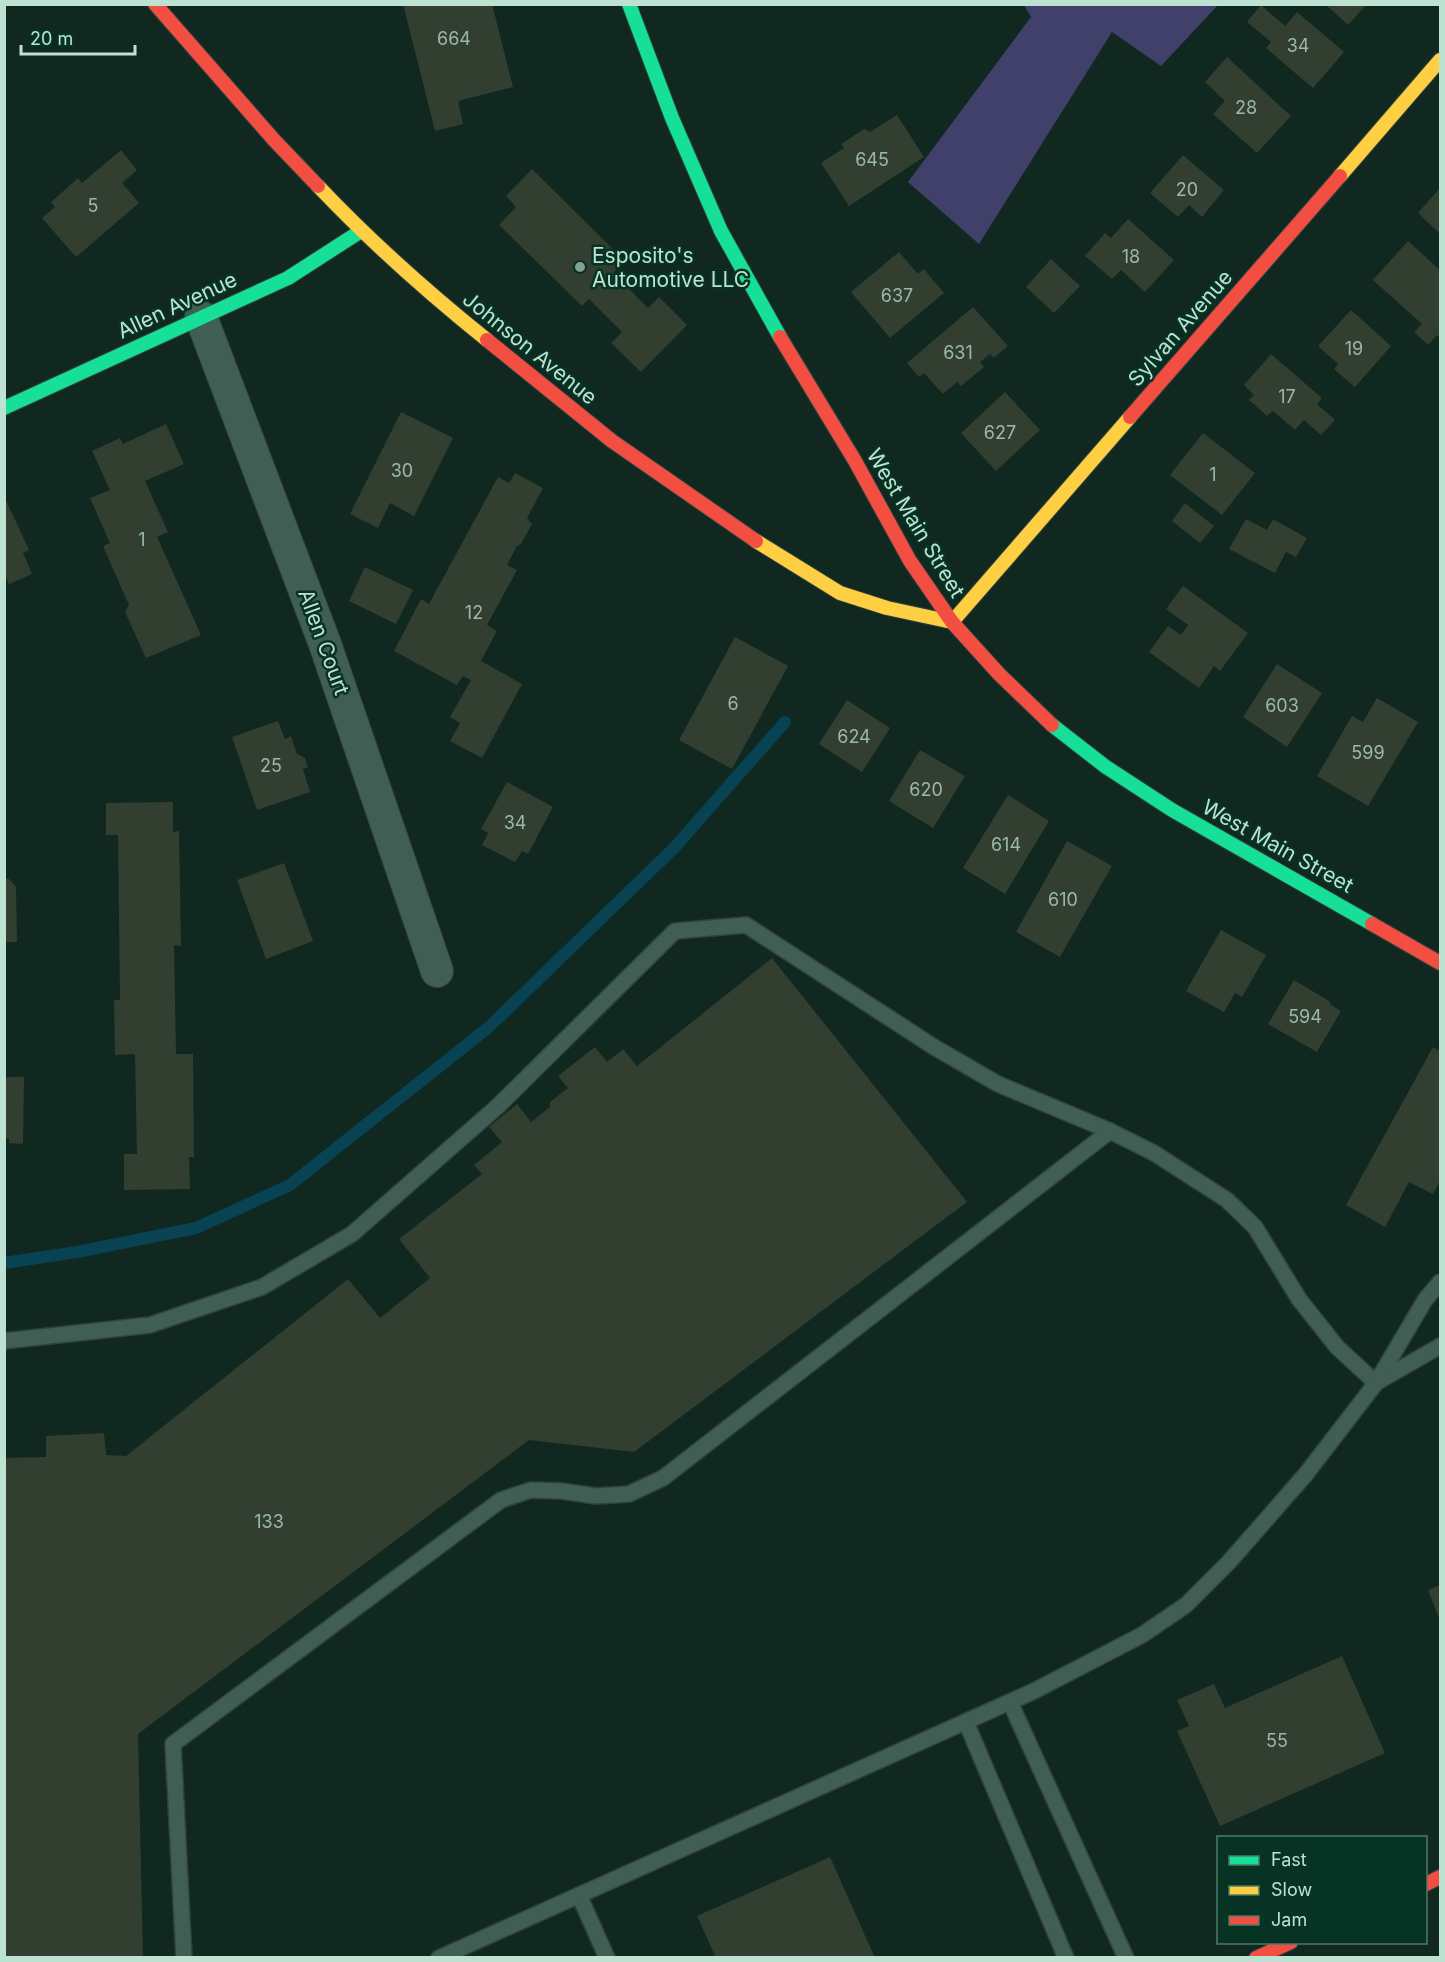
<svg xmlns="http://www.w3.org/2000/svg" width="1445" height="1962" viewBox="0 0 1445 1962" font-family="Inter,sans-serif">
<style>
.green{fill:#40406a}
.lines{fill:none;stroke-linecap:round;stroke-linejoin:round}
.stream{stroke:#084354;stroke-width:12}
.building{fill:#323e30}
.lane-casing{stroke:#2f433b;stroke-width:18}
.street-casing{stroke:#2f433b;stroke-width:34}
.fast-casing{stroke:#2f433b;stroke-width:16}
.slow-casing{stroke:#2f433b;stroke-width:16}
.jam-casing{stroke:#2f433b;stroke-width:16}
.lane{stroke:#405e53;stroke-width:15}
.street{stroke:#405e53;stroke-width:32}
.fast{stroke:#16e098;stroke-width:14}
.slow{stroke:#ffcf43;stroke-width:14}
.jam{stroke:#f24e42;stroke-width:14}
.poi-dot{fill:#80a193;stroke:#063324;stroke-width:2}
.labels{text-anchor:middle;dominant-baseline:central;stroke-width:5;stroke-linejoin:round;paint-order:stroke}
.number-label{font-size:18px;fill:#9ab9a9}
.poi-label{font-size:21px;fill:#bde2d1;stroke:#063324;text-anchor:start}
.street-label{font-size:21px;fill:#bde2d1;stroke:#063324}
</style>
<rect width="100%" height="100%" fill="#102820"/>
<path class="green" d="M1024 5H1218L1161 66 1112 32 979 244 908 182 1031 17Z"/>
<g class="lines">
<path class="stream" d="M4 1263 77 1252 196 1228 290 1185 489 1027 674 848 785 722"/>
</g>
<g class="building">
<path d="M403 4H492L513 87 458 101 463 124 435 131Z"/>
<path d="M1325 4H1367L1348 25Z"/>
<path d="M1261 5 1285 26 1297 12 1344 52 1313 88 1266 48 1271 42 1247 22Z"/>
<path d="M1227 57 1291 116 1257 153 1213 114 1225 101 1205 82Z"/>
<path d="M897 115 924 157 849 206 821 163 844 148 841 144 864 129 870 132Z"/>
<path d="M121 150 137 170 122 183 139 203 76 257 42 218 55 207 51 202 78 178 82 183Z"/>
<path d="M1183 155 1224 190 1202 217 1189 205 1178 217 1150 193Z"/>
<path d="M532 169 625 261 613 273 648 308 659 297 687 325 641 372 611 343 622 332 589 299 582 306 499 225 516 207 506 196Z"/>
<path d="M1440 188V234L1418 213Z"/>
<path d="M1128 219 1174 260 1145 292 1121 270 1112 279 1085 256 1105 233 1111 238Z"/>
<path d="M1408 241 1440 270V338L1437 335 1428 345 1414 332 1422 324 1373 280Z"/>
<path d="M899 252 918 274 924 269 944 293 890 338 851 292Z"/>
<path d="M1051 259 1080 286 1054 313 1026 287Z"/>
<path d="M973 307 1008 346 994 358 990 354 980 362 984 367 961 386 957 382 943 394 924 373 919 377 907 363Z"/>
<path d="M1351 310 1391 346 1355 387 1334 369 1338 364 1318 346Z"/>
<path d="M1271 354 1322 398 1317 404 1335 420 1321 435 1304 420 1295 430 1273 411 1267 416 1249 400 1254 395 1244 385Z"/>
<path d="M1005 392 1040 430 996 471 961 433Z"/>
<path d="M401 412 453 438 414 516 390 503 378 528 350 514Z"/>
<path d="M166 424 184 464 145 481 168 532 157 537 201 635 146 658 125 612 129 605 103 546 110 543 90 498 110 490 92 451 120 438 123 444Z"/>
<path d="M1203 433 1255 473 1222 515 1170 475Z"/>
<path d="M515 473 543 488 527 518 532 524 521 544 517 546 507 565 517 570 487 625 497 631 481 661 522 684 482 758 450 741 460 723 450 717 471 680 463 676 457 685 394 651 421 599 429 604 498 477 509 483Z"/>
<path d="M4 496 29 550 23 553 32 574 9 584 4 573Z"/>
<path d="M1185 503 1214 526 1200 543 1172 521Z"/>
<path d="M1246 519 1267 530 1273 519 1307 538 1296 557 1286 552 1275 573 1229 549Z"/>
<path d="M365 567 413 590 396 624 349 601Z"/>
<path d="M1183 586 1248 633 1220 671 1214 666 1199 688 1149 652 1168 626 1181 635 1188 625 1166 609Z"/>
<path d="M735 637 788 666 732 769 679 740Z"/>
<path d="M1277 664 1322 693 1287 747 1243 717Z"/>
<path d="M1377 698 1418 722 1368 806 1317 776 1352 716 1363 722Z"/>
<path d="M847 700 890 728 862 772 819 744Z"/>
<path d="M278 721 285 739 291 736 297 754 305 758 308 767 303 769 310 792 257 810 232 737Z"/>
<path d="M920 750 965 776 933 828 889 801Z"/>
<path d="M507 782 553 807 528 854 522 851 515 862 482 845 488 833 481 829Z"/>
<path d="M1008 795 1049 821 1005 894 963 868Z"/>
<path d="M173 802V832L179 831 181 946 174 945 176 1054H193L194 1157H189L190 1189 124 1190V1154H137L135 1054 115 1055 114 1000H120L118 835H106V803Z"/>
<path d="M1067 841 1112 866 1060 957 1016 932Z"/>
<path d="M284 863 313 941 266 959 237 880Z"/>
<path d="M4 879H9L16 887 17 942H4Z"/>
<path d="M1221 930 1266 955 1242 997 1235 993 1224 1012 1186 991Z"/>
<path d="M772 958 967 1202 634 1452 529 1440 138 1734 143 1958H4V1458L46 1457V1436L104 1433 106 1455 126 1456 348 1279 380 1318 430 1278 399 1239 482 1174 474 1165 502 1142 489 1127 517 1104 531 1122 550 1107V1102L568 1088 558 1076 595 1047 607 1062 623 1049 637 1066Z"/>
<path d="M1294 980 1329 1001 1331 1005 1341 1011 1317 1052 1268 1024Z"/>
<path d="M1433 1047 1440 1051V1181L1433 1194 1409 1182 1385 1227 1346 1205Z"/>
<path d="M5 1077H24L23 1144 9 1143V1139H4Z"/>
<path d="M1440 1585V1621L1428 1590Z"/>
<path d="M1342 1656 1385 1753 1220 1826 1177 1731 1189 1726 1177 1700 1214 1684 1225 1708Z"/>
<path d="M830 1857 875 1958H716L697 1916Z"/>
</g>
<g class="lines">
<g class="lane-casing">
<g id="lane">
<path d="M4 1341 150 1325 262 1287 352 1234 498 1106 675 931 746 925 934 1047 998 1084 1110 1131 1154 1153 1227 1200 1255 1227 1299 1299 1337 1347 1376 1383"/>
<path d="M1379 1381 1440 1346"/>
<path d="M1010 1702 1126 1958"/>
<path d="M966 1722 1066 1958"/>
<path d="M579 1895 607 1958"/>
<path d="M184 1958 173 1744 501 1500 531 1490 561 1491 596 1496 629 1494 663 1478 1110 1131"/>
<path d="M439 1958 1034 1691 1142 1635 1186 1605 1229 1562 1306 1474 1376 1383 1425 1300 1440 1282"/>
</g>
</g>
<g class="street-casing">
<path id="street" d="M201 317 325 644 437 971"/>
</g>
<g class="fast-casing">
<g id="fast">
<path d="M629 4 672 118 721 231 780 337"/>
<path d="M4 408 288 278 361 231"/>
<path d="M1052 725 1106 767 1172 810 1372 924"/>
</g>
</g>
<g class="slow-casing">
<g id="slow">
<path d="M1340 176 1440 60"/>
<path d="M318 186C372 243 426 291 487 340"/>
<path d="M756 541 840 593 887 608 952 622 1130 417"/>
</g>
</g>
<g class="jam-casing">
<g id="jam">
<path d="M155 4 274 140 318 186"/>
<path d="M780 337 855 461 910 561 952 622 999 674 1052 725"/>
<path d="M487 340 612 441 756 541"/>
<path d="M1130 417 1340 176"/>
<path d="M1372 924 1440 963"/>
<path d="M1426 1884 1440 1877"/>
<path d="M1256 1958 1291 1942"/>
</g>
</g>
<use href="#lane" class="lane"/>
<use href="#street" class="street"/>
<use href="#fast" class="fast"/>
<use href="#slow" class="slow"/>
<use href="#jam" class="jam"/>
</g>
<circle class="poi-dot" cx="580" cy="267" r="6"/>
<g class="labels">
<g class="number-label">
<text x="454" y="38">664</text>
<text x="1298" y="45">34</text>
<text x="1246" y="107">28</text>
<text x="872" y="159">645</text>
<text x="1187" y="189">20</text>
<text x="93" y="205">5</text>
<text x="1131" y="256">18</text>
<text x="897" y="295">637</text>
<text x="1354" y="348">19</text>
<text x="958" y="352">631</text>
<text x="1287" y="396">17</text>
<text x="1000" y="432">627</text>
<text x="402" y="470">30</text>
<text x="1213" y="474">1</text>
<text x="142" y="539">1</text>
<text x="474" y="612">12</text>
<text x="733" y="703">6</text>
<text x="1282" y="705">603</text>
<text x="854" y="736">624</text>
<text x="1368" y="752">599</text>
<text x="271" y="765">25</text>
<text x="926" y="789">620</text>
<text x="515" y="822">34</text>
<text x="1006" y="844">614</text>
<text x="1063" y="899">610</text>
<text x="1305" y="1016">594</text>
<text x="269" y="1521">133</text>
<text x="1277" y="1740">55</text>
</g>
<g class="poi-label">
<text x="592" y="255">Esposito's<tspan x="592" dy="24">Automotive LLC</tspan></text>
</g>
<g class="street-label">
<text transform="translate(177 305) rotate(-25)">Allen Avenue</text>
<text transform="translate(1180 328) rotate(-49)">Sylvan Avenue</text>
<text transform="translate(530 348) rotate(39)">Johnson Avenue</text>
<text transform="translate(916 523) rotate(59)">West Main Street</text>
<text transform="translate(324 642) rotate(70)">Allen Court</text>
<text transform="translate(1278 846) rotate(29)">West Main Street</text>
</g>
</g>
<rect width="1445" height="1962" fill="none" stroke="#bde2d1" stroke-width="12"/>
<rect x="1217" y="1836" width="210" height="108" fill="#063324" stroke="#4f7969" stroke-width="1.5"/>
<rect x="1229" y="1856" width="30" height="9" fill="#16e098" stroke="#4f7969" stroke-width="1.5"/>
<text x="1271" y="1866" font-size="18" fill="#bde2d1">Fast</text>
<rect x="1229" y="1886" width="30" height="9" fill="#ffcf43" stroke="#4f7969" stroke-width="1.5"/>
<text x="1271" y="1896" font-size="18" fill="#bde2d1">Slow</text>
<rect x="1229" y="1916" width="30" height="9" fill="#f24e42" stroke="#4f7969" stroke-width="1.5"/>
<text x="1271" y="1926" font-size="18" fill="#bde2d1">Jam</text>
<path d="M21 45v9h114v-9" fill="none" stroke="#bde2d1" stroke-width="3"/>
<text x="30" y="45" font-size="18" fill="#bde2d1" stroke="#063324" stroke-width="4.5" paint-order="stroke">20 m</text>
</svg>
